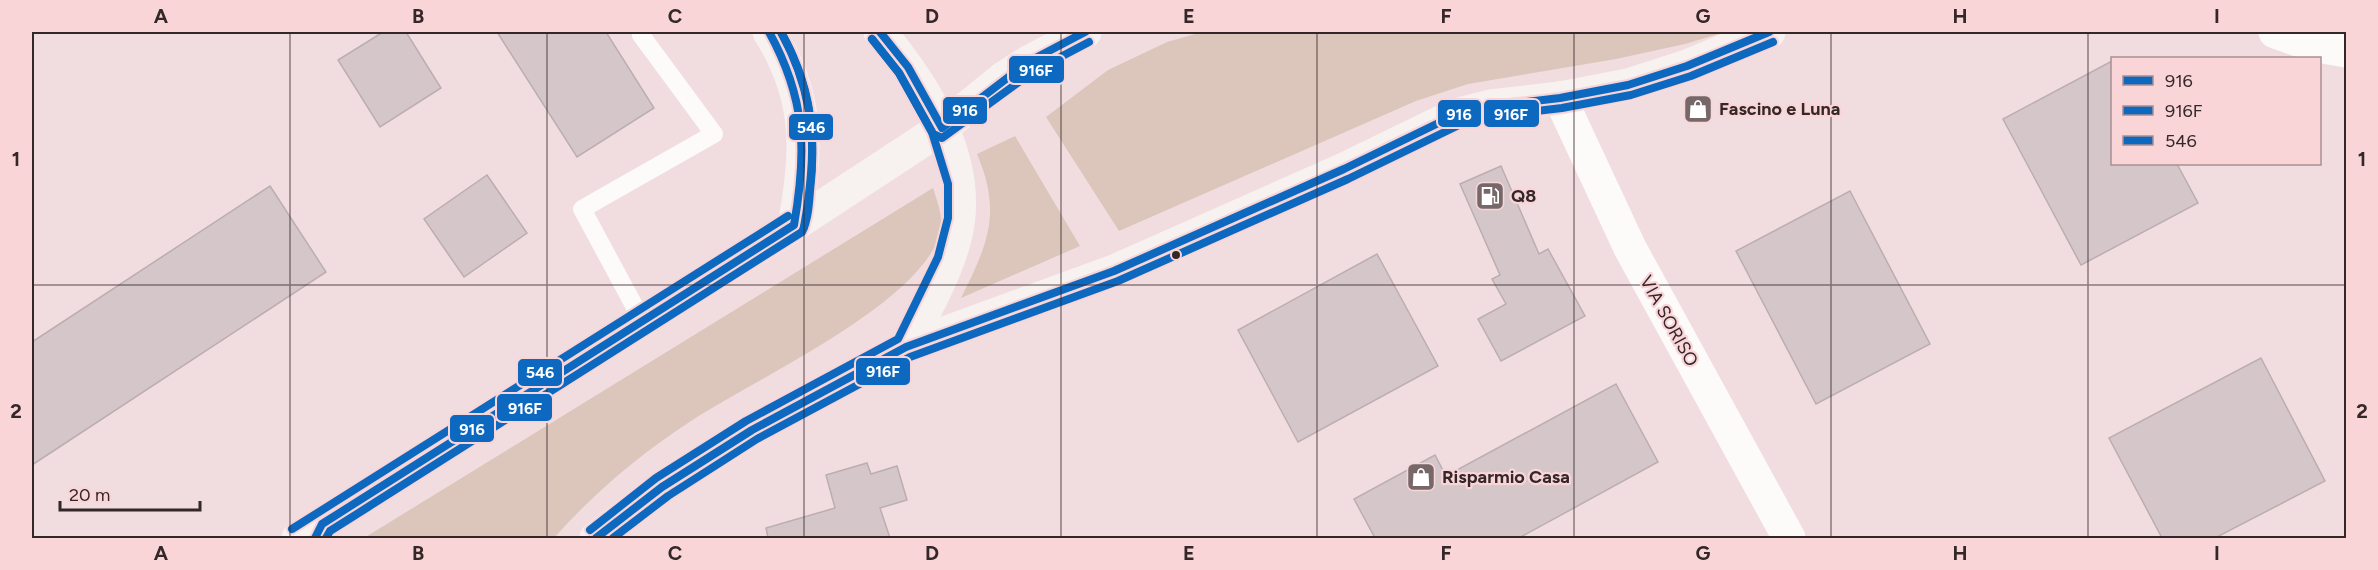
<svg xmlns="http://www.w3.org/2000/svg" width="2378" height="570" viewBox="0 0 2378 570" font-family="Figtree,sans-serif">
<style>
.green{fill:#dcc6bb}
.building{fill:#d4c6c9;stroke:#bcadb1;stroke-width:1.5}
.lines{fill:none;stroke-linecap:round;stroke-linejoin:round}
.lane{stroke:#fdfafa;stroke-width:18}
.street{stroke:#fdfafa;stroke-width:33}
.secondary{stroke:#f7f1f0;stroke-width:33}
.bus-1-casing{stroke:#f9d5d8;stroke-width:12}
.bus-2-casing{stroke:#f9d5d8;stroke-width:12}
.bus-3-casing{stroke:#f9d5d8;stroke-width:12}
.bus-1{stroke:#0c69bf;stroke-width:8}
.bus-2{stroke:#0c69bf;stroke-width:8}
.bus-3{stroke:#0c69bf;stroke-width:8}
.grid{fill:none;stroke:#342728;stroke-width:1.5;stroke-opacity:0.55}
.bus-dot{fill:#342728;stroke:#f9d5d8;stroke-width:2}
.labels{text-anchor:middle;dominant-baseline:central;stroke-width:4.5;stroke-linejoin:round;paint-order:stroke}
.poi-label{font-size:18px;font-weight:bold;fill:#342728;stroke:#f9d5d8;text-anchor:start}
.street-label{font-size:18px;fill:#342728;stroke:#f9d5d8}
.line-badge{stroke:#f9d5d8;stroke-width:2}
.badge-label{font-size:16px;text-anchor:middle;font-weight:bold;fill:#fff}
.neatline{fill:none;stroke:#342728;stroke-width:2}
.grid-label{font-size:20px;text-anchor:middle;font-weight:bold;fill:#342728}
</style>
<rect width="100%" height="100%" fill="#f1dddf"/>
<g class="green">
<path d="M1202 32H1725L1685 44 1616 59 1468 84 1416 101 1119 231 1046 117 1108 70 1167 42Z"/>
<path d="M1015 136 1080 246 961 298C988 244 1002 213 977 154Z"/>
<path d="M933 188C938 204 945 220 939 237 914 307 755 379 691 421 640 454 594 493 554 538H364Z"/>
</g>
<g class="building">
<path d="M383 32H406L441 88 380 127 338 60Z"/>
<path d="M497 32H606L654 108 577 157Z"/>
<path d="M2112 61V164H2177L2198 203 2081 265 2003 119Z"/>
<path d="M1501 166 1539 254 1548 249 1585 316 1501 361 1478 319 1506 304 1492 279 1500 275 1460 184Z"/>
<path d="M487 175 527 233 464 277 424 219Z"/>
<path d="M270 186 326 272 32 465V342Z"/>
<path d="M1850 191 1930 344 1816 404 1736 251Z"/>
<path d="M1377 254 1438 366 1298 442 1238 330Z"/>
<path d="M2261 358 2325 481 2215 538H2162L2109 438Z"/>
<path d="M1616 384 1658 462 1519 538H1375L1354 499 1435 455 1446 476Z"/>
<path d="M867 463 871 474 897 466 907 500 880 508 890 538H768L766 528 835 508 826 475Z"/>
</g>
<g class="lines">
<path class="lane" d="M643 322 582 209 714 134 641 35 643 32"/>
<g class="street">
<path d="M2275 32 2312 45 2346 51"/>
<path d="M1560 98 1630 248 1789 538"/>
</g>
<g class="secondary">
<path d="M769 32C810 97 808 153 794 225"/>
<path d="M880 32C926 87 975 163 955 239 945 277 924 312 906 347"/>
<path d="M298 538 794 225 942 128 1002 79 1030 61 1085 32"/>
<path d="M596 538 662 487 752 430 906 347 1114 271 1344 169 1455 115 1491 106 1560 98 1628 85 1687 66 1769 32"/>
</g>
<g class="bus-1-casing">
<g id="bus-1">
<path d="M880 32 908 67 942 128 1028 62 1085 32"/>
<path d="M315 538 322 524 794 225C807 151 806 99 769 32"/>
<path d="M596 538 662 487 752 430 906 347 1114 271 1344 169 1455 115 1491 106 1560 98 1628 85 1687 66 1769 32"/>
</g>
</g>
<g class="bus-2-casing">
<g id="bus-2">
<path d="M872 39 899 73 933 134 942 138 1034 71 1089 42"/>
<path d="M326 538 330 531 368 507 802 232C808 220 809 204 810 191 817 133 809 83 781 32"/>
<path d="M613 538 668 496 757 439 910 357 1118 281 1348 179 1459 125 1493 116 1562 108 1631 95 1691 76 1773 42"/>
</g>
</g>
<g class="bus-3-casing">
<g id="bus-3">
<path d="M781 32C818 98 817 154 804 227"/>
<path d="M292 529 788 216"/>
<path d="M590 530 656 478 746 421 898 339 938 257 948 218V184L932 132 899 73 872 39"/>
</g>
</g>
<use href="#bus-1" class="bus-1"/>
<use href="#bus-2" class="bus-2"/>
<use href="#bus-3" class="bus-3"/>
</g>
<path class="grid" d="M290 32V538M547 32V538M804 32V538M1061 32V538M1317 32V538M1574 32V538M1831 32V538M2088 32V538M32 285H2346"/>
<defs>
<g id="shop-square" transform="scale(1.5)"><rect x="-9" y="-9" width="18" height="18" rx="4" fill="#766768" stroke="#f9d5d8"/><path d="M-5-2.5h2.3a2.7 3.5 0 0 1 5.4 0H5L5.5 6h-11ZM-1.5-2.5h3a1.5 2.3 0 0 0-3 0Z" fill="#fff"/></g>
<g id="fuel-square" transform="scale(1.5)"><rect x="-9" y="-9" width="18" height="18" rx="4" fill="#766768" stroke="#f9d5d8"/><path d="M-5.5-6h7V0h2V4h1.3V-2.5L3-4.5l.8-.8L6-3V5H2.5V1h-1V6h-7ZM-4.2-4.7v3.2H.2V-4.7Z" fill="#fff"/></g>
</defs>
<g fill-rule="evenodd">
<use href="#shop-square" x="1698" y="109"/>
<use href="#fuel-square" x="1490" y="196"/>
<use href="#shop-square" x="1421" y="477"/>
</g>
<circle class="bus-dot" cx="1176" cy="255" r="5"/>
<g class="labels">
<g class="poi-label">
<text x="1719" y="109">Fascino e Luna</text>
<text x="1511" y="196">Q8</text>
<text x="1442" y="477">Risparmio Casa</text>
</g>
<g class="street-label">
<text transform="translate(1669 321) rotate(61)">VIA SORISO</text>
</g>
</g>
<g class="line-badge">
<rect x="1008" y="55" width="57" height="29" rx="6" fill="#0c69bf"/>
<rect x="942" y="96" width="46" height="29" rx="6" fill="#0c69bf"/>
<rect x="1483" y="99" width="57" height="29" rx="6" fill="#0c69bf"/>
<rect x="1437" y="99" width="45" height="29" rx="6" fill="#0c69bf"/>
<rect x="788" y="113" width="46" height="28" rx="6" fill="#0c69bf"/>
<rect x="855" y="357" width="56" height="29" rx="6" fill="#0c69bf"/>
<rect x="517" y="358" width="46" height="29" rx="6" fill="#0c69bf"/>
<rect x="496" y="393" width="57" height="29" rx="6" fill="#0c69bf"/>
<rect x="449" y="414" width="46" height="29" rx="6" fill="#0c69bf"/>
</g>
<g class="badge-label">
<text x="1036" y="76">916F</text>
<text x="965" y="116">916</text>
<text x="1511" y="120">916F</text>
<text x="1459" y="120">916</text>
<text x="811" y="133">546</text>
<text x="883" y="377">916F</text>
<text x="540" y="378">546</text>
<text x="525" y="414">916F</text>
<text x="472" y="435">916</text>
</g>
<rect width="2378" height="570" fill="none" stroke="#f9d5d8" stroke-width="66"/>
<rect x="2111" y="57" width="210" height="108" fill="#f9d5d8" stroke="#aa8f92" stroke-width="1.5"/>
<rect x="2123" y="76" width="30" height="9" fill="#0c69bf" stroke="#aa8f92" stroke-width="1.5"/>
<text x="2165" y="87" font-size="18" fill="#342728">916</text>
<rect x="2123" y="106" width="30" height="9" fill="#0c69bf" stroke="#aa8f92" stroke-width="1.5"/>
<text x="2165" y="117" font-size="18" fill="#342728">916F</text>
<rect x="2123" y="136" width="30" height="9" fill="#0c69bf" stroke="#aa8f92" stroke-width="1.5"/>
<text x="2165" y="147" font-size="18" fill="#342728">546</text>
<path d="M60 501v9h140v-9" fill="none" stroke="#342728" stroke-width="3"/>
<text x="69" y="501" font-size="18" fill="#342728" stroke="#f9d5d8" stroke-width="4.5" paint-order="stroke">20 m</text>
<rect x="33" y="33" width="2312" height="504" class="neatline"/>
<g class="grid-label">
<text x="161" y="23">A</text>
<text x="418" y="23">B</text>
<text x="675" y="23">C</text>
<text x="932" y="23">D</text>
<text x="1189" y="23">E</text>
<text x="1446" y="23">F</text>
<text x="1703" y="23">G</text>
<text x="1960" y="23">H</text>
<text x="2217" y="23">I</text>
<text x="16" y="166">1</text>
<text x="2362" y="166">1</text>
<text x="16" y="418">2</text>
<text x="2362" y="418">2</text>
<text x="161" y="560">A</text>
<text x="418" y="560">B</text>
<text x="675" y="560">C</text>
<text x="932" y="560">D</text>
<text x="1189" y="560">E</text>
<text x="1446" y="560">F</text>
<text x="1703" y="560">G</text>
<text x="1960" y="560">H</text>
<text x="2217" y="560">I</text>
</g>
</svg>
